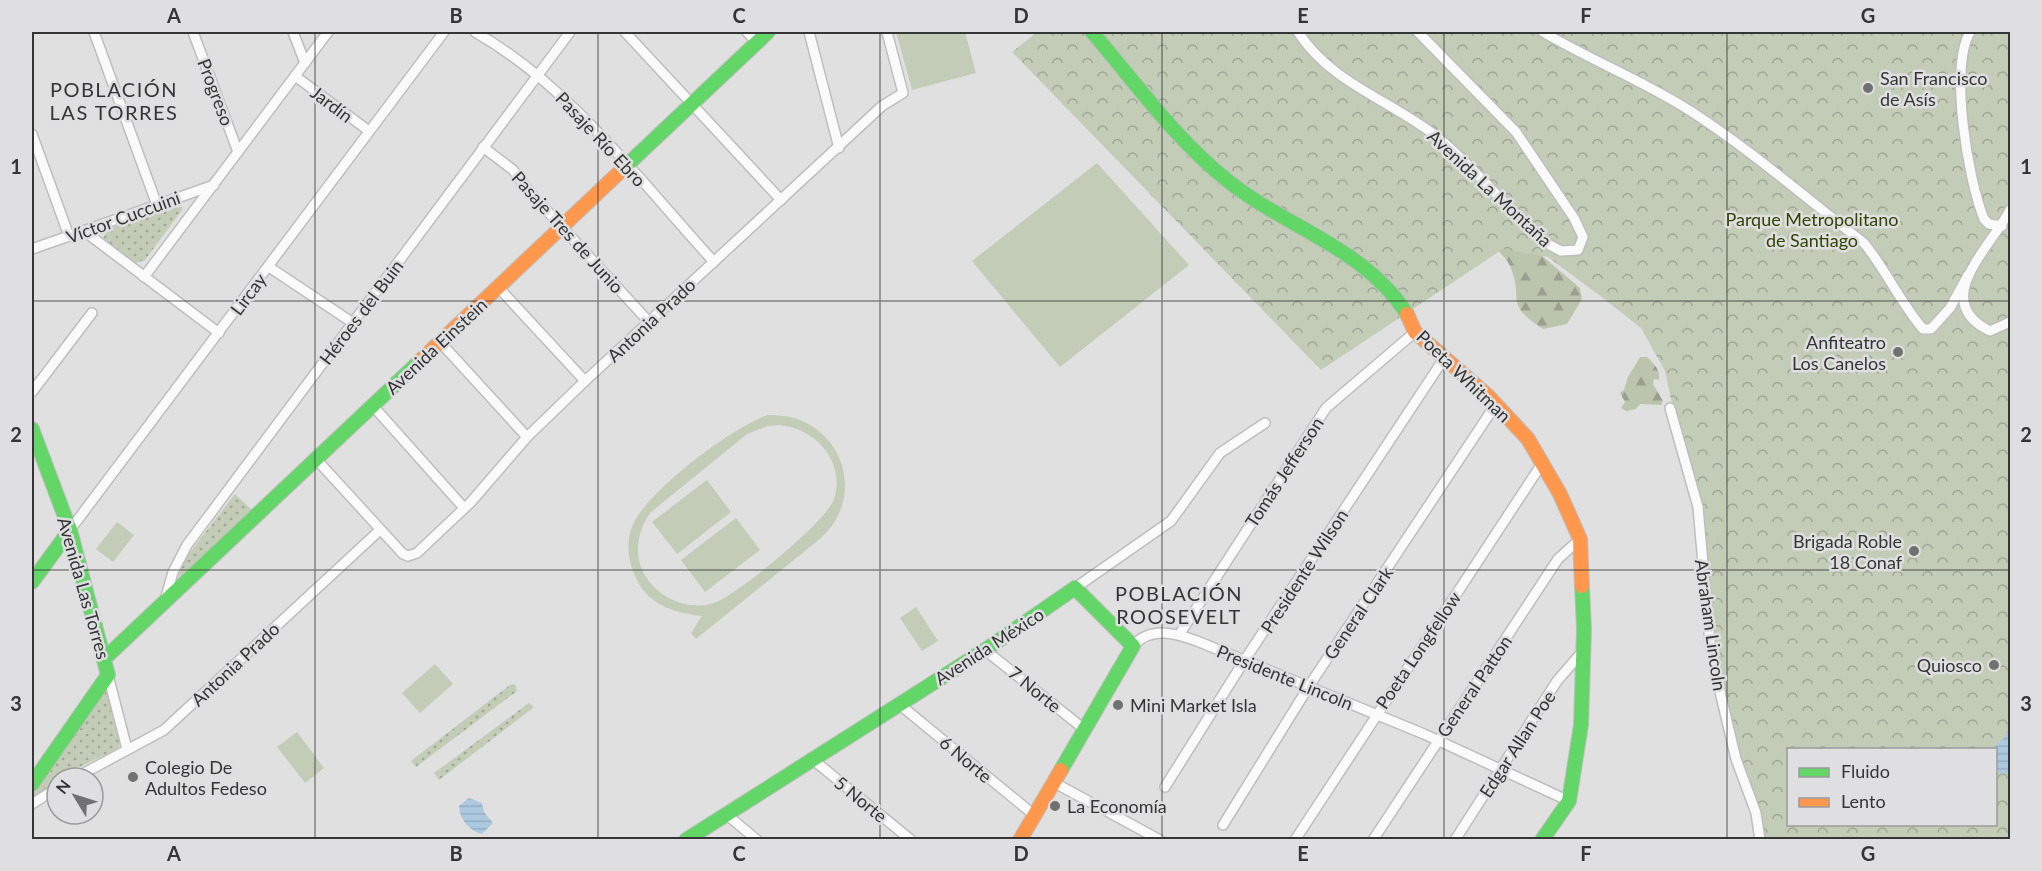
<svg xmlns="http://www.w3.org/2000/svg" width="2042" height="871" viewBox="0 0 2042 871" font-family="Lato,sans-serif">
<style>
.grass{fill:url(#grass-dots)}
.forest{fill:url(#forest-firs)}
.park{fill:url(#park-crowns);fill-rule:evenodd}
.garden{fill:#c3ccb6;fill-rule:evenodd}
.water{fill:url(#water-rules)}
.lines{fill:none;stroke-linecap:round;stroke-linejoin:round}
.street-casing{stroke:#bebebe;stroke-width:12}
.fast-casing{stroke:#bebebe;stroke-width:16}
.slow-casing{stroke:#bebebe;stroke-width:16}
.street{stroke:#fafafa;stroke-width:9}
.fast{stroke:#63d668;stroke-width:14}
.slow{stroke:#ff974d;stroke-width:14}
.grid{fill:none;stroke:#353536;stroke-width:1.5;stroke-opacity:0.55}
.poi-dot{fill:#717172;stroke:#dfdfe1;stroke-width:2}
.labels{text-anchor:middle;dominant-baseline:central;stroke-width:5;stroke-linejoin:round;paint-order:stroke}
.poi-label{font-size:18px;fill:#353536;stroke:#dfdfe1;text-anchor:start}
.street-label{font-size:18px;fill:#353536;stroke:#dfdfe1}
.park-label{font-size:18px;fill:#314400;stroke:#dfdfe1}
.neighbourhood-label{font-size:20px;letter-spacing:1.5px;fill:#353536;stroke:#dfdfe1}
.neatline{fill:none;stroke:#353536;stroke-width:2}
.grid-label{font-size:20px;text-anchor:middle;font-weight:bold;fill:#353536}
</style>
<defs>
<pattern id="grass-dots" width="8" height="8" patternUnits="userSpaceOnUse" patternTransform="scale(1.5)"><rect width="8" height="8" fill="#c3ccb6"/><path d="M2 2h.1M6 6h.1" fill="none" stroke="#9fa695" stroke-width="1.8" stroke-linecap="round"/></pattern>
<pattern id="forest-firs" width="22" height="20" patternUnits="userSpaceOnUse" patternTransform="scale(1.5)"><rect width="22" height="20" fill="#bbc4ac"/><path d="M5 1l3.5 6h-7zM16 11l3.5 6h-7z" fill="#99a08d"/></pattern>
<pattern id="park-crowns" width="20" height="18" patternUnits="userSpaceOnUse" patternTransform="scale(1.5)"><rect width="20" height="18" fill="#c3ccb6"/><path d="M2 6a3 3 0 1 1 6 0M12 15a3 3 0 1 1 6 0" fill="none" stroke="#9fa695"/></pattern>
<pattern id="water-rules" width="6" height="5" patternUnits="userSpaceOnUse" patternTransform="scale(1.5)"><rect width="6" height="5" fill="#acc9df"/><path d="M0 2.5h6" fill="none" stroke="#95adc0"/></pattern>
</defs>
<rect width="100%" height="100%" fill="#e0e0e0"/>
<g class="grass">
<path d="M176 207H182V210L145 260 135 263 103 238 108 229Z"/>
<path d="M235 494 253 511 177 582 184 560Z"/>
<path d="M515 684 517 691 416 767 411 761 510 685Z"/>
<path d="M105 691 109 693 120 742 119 748 57 778V781L32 798V790Z"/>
<path d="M529 703 534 707 439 780 434 773Z"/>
</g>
<g class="forest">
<path d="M1484 238 1527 243 1580 288 1582 299 1567 324 1543 329C1502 302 1525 301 1510 266 1506 256 1492 246 1484 238Z"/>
<path d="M1640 357H1647C1654 364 1661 370 1659 380L1654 379 1653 384 1663 401 1661 405 1640 404 1636 409 1626 411 1621 408 1625 402 1620 393 1624 390 1628 377Z"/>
</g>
<path class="park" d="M1037 32H2010V839H1764L1738 755 1713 633 1701 506 1679 436 1665 371 1641 328 1603 298 1548 257 1503 249 1321 370 1012 52ZM1788 750H1996V824H1788Z"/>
<g class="garden">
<path d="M896 32H965L976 73 912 90Z"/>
<path d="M1097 163 1189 265 1060 367 972 261Z"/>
<path d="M768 415C836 412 872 490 821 538L696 639 691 633 702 616C676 613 650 606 637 580 629 564 625 544 632 527 645 492 732 427 768 415ZM779 425C815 428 846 461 834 499 828 520 736 596 714 603 689 611 660 599 646 577 633 557 637 532 650 513L747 434 768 426Z"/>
<path d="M707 480 731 512 677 554 652 522Z"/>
<path d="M736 518 760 550 705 592 681 560Z"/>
<path d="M117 522 134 535 113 562 96 549Z"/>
<path d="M916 607 938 641 922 651 900 618Z"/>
<path d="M435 664 453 684 420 713 402 693Z"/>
<path d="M297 732 324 768 305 783 277 747Z"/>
</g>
<g class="water">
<path d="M2010 726V772L2002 774 1996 769V750L1992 749 2004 738Z"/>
<path d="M469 798 482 803 484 812 493 823 482 834C471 832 459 819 459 806Z"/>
</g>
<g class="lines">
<g class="street-casing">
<g id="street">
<path d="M94 32 157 205"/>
<path d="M193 32 238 152"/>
<path d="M293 32 305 63"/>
<path d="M475 32C570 86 641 182 714 262"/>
<path d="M625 32 781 200"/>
<path d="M747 32 757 42"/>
<path d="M809 32 839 148"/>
<path d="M1298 32C1331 83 1390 100 1436 136 1476 168 1508 211 1548 244L1561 251 1578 250 1583 237 1574 218 1516 132 1418 32"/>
<path d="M1543 32C1592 61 1644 81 1692 112 1752 151 1807 199 1864 243 1886 270 1900 302 1923 329H1931L1950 308 1968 275"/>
<path d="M1970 32C1949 68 1968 180 1984 219L1989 224 2002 226"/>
<path d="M295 76 369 131"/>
<path d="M32 134 69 236"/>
<path d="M483 147 513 170 528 190 649 322"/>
<path d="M2010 210C1992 246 1928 301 1990 331L2010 322"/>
<path d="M84 231 219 333"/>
<path d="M32 249 214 185"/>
<path d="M269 267 353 323"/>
<path d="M144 277 328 32"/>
<path d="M498 287 585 381"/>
<path d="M440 342 527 437"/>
<path d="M32 392 92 313"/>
<path d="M373 406 464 508"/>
<path d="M1670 408 1698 507 1710 643 1721 696 1736 759 1756 813 1760 840"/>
<path d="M316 459 403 554 408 556 417 553 471 502 527 437 585 381 882 106 903 93 887 32"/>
<path d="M70 530 444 32"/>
<path d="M1075 588 1171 521 1220 453 1265 423"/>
<path d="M165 600 173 572 187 545 570 32"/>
<path d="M1179 635 1326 408 1415 332"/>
<path d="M1133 646C1150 626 1175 633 1197 641L1424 734 1569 801"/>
<path d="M985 650 1084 729"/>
<path d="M108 675 127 749"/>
<path d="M899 704 1034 815"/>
<path d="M811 758 911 840"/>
<path d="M75 778 164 730 380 530"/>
<path d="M1053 782 1160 840"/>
<path d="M1165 787 1244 661 1445 357"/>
<path d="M32 804 57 788"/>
<path d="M726 814 757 840"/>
<path d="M1223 825 1309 686 1496 404"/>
<path d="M1295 840 1543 462"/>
<path d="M1373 840 1558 559 1580 539"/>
<path d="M1455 840 1557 681 1583 651"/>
</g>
</g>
<g class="fast-casing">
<g id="fast">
<path d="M1092 32C1136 83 1175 139 1228 181 1287 228 1365 248 1407 314"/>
<path d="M626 166 768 32"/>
<path d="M32 429 70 530 108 675 32 784"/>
<path d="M32 582 70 530"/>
<path d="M104 659 421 360"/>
<path d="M686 840 985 650 1075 588 1133 646 1061 770"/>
<path d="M1542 840 1569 801 1581 725 1584 629 1582 586"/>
</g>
</g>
<g class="slow-casing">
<g id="slow">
<path d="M1407 314 1415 332 1488 396 1528 439 1560 494 1580 539 1582 586"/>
<path d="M421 360 626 166"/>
<path d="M1020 840 1061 770"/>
</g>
</g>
<use href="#street" class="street"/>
<use href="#fast" class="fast"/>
<use href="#slow" class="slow"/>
</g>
<path class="grid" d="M315 32V840M598 32V840M880 32V840M1162 32V840M1444 32V840M1727 32V840M32 301H2010M32 570H2010"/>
<g class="poi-dot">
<circle cx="1868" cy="88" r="6"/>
<circle cx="1898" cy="352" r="6"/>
<circle cx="1914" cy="551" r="6"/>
<circle cx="1994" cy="665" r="6"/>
<circle cx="1118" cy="705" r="6"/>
<circle cx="133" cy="777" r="6"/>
<circle cx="1055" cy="806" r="6"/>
</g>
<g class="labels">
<g class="poi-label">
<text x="1880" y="78">San Francisco<tspan x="1880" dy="21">de Asís</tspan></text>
<text x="1886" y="342" text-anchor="end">Anfiteatro<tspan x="1886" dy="21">Los Canelos</tspan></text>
<text x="1902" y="541" text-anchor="end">Brigada Roble<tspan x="1902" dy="21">18 Conaf</tspan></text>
<text x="1982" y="665" text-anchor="end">Quiosco</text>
<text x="1130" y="705">Mini Market Isla</text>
<text x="145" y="767">Colegio De<tspan x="145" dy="21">Adultos Fedeso</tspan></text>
<text x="1067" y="806">La Economía</text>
</g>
<g class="street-label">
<text transform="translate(216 92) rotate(69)">Progreso</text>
<text transform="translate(332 104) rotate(37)">Jardín</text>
<text transform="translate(601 139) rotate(47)">Pasaje Río Ebro</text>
<text transform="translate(1490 188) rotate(43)">Avenida La Montaña</text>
<text transform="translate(123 217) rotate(-20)">Víctor Cuccuini</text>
<text transform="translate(568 232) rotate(48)">Pasaje Tres de Junio</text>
<text transform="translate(248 294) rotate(-53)">Lircay</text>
<text transform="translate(361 312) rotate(-53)">Héroes del Buin</text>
<text transform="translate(651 320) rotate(-43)">Antonia Prado</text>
<text transform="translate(436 346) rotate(-43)">Avenida Einstein</text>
<text transform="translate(1464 376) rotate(44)">Poeta Whitman</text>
<text transform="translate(1284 472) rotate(-57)">Tomás Jefferson</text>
<text transform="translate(1304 571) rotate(-57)">Presidente Wilson</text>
<text transform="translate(84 588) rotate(74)">Avenida Las Torres</text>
<text transform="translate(1358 613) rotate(-56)">General Clark</text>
<text transform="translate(1711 625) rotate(82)">Abraham Lincoln</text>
<text transform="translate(989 646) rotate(-33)">Avenida México</text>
<text transform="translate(1418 650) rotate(-56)">Poeta Longfellow</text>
<text transform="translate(235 664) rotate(-43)">Antonia Prado</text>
<text transform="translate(1285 677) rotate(22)">Presidente Lincoln</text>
<text transform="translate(1474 686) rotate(-56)">General Patton</text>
<text transform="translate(1035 689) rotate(39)">7 Norte</text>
<text transform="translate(1517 744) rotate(-57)">Edgar Allan Poe</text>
<text transform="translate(966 759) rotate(40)">6 Norte</text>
<text transform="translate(861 799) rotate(39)">5 Norte</text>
</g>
<g class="park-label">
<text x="1812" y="219">Parque Metropolitano<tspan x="1812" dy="21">de Santiago</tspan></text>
</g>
<g class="neighbourhood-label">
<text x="114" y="89">POBLACIÓN<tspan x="114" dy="23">LAS TORRES</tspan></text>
<text x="1179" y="593">POBLACIÓN<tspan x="1179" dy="23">ROOSEVELT</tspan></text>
</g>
</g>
<rect width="2042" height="871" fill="none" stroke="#dfdfe1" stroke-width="66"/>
<rect x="1787" y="748" width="210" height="78" fill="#dfdfe1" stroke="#9b9b9d" stroke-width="1.5"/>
<rect x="1799" y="768" width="30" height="9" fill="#63d668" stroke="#9b9b9d" stroke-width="1.5"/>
<text x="1841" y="778" font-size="18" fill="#353536">Fluido</text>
<rect x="1799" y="798" width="30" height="9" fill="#ff974d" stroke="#9b9b9d" stroke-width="1.5"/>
<text x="1841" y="808" font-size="18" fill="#353536">Lento</text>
<g transform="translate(75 796) rotate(308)"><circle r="28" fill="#dfdfe1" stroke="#9b9b9d" stroke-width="1.5"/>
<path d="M0-4.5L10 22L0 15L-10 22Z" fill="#717172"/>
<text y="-9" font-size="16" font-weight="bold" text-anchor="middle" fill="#353536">N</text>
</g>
<rect x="33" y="33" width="1976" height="805" class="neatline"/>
<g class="grid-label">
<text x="174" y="23">A</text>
<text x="456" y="23">B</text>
<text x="739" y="23">C</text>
<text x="1021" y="23">D</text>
<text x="1303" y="23">E</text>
<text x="1586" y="23">F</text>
<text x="1868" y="23">G</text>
<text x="16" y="174">1</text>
<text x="2026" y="174">1</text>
<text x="16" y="442">2</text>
<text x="2026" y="442">2</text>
<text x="16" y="711">3</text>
<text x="2026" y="711">3</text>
<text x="174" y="861">A</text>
<text x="456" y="861">B</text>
<text x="739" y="861">C</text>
<text x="1021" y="861">D</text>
<text x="1303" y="861">E</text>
<text x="1586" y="861">F</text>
<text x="1868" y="861">G</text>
</g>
</svg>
